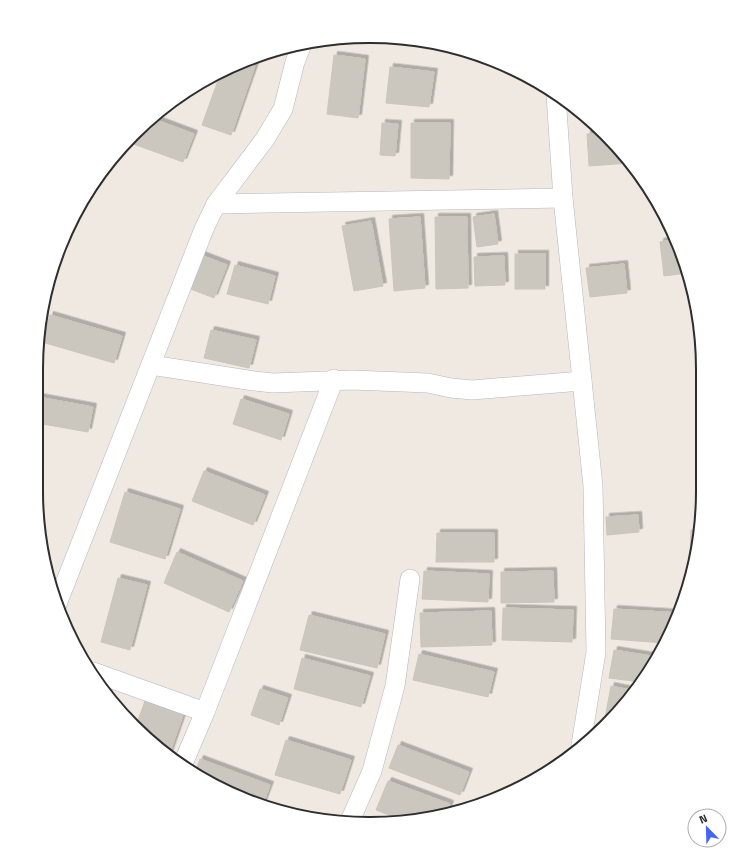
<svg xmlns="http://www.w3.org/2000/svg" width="739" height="860" viewBox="0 0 739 860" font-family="'Titillium Web',sans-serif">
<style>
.building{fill:#cbc7bf;stroke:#cbc5ba;filter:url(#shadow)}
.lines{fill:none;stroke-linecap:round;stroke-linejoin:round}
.minor-casing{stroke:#b4b7c1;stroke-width:20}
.minor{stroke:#fff;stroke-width:19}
.rim{fill:none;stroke:#2e2e2e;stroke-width:2}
</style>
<defs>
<filter id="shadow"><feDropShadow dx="3.5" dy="-3.5" stdDeviation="0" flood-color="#0004"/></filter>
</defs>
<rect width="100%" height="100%" fill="#efe9e1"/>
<g class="building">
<path d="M334 55 365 59 358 118 327 114Z"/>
<path d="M244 62 255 66 231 135 202 125 221 72Z"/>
<path d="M390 67 434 72 429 107 386 103Z"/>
<path d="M151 118 194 134 183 162 128 142Z"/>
<path d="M382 123 398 124 395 156 380 155Z"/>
<path d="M411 123H450L449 179 411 178Z"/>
<path d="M602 133 620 149 630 163 589 166 587 134Z"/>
<path d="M494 214 498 244 477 247 473 217Z"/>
<path d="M420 217 425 288 394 291 389 219Z"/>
<path d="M435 217H467L468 288 436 289Z"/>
<path d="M371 221 383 286 354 291 342 226Z"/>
<path d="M675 240 685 262 687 273 664 276 660 242Z"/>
<rect x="515" y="254" width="30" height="35"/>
<path d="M201 255 227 265 214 298 188 288Z"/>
<path d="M504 256 505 285 475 286 474 257Z"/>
<path d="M624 264 627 293 590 297 586 268Z"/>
<path d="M235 265 275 276 268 304 227 294Z"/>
<path d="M50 315 122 336 114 363 42 342Z"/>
<path d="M211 330 256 340 249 368 204 358Z"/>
<path d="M38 397 93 407 88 432 37 423Z"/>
<path d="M241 399 289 414 281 440 233 424Z"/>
<path d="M204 471 265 495 253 525 192 501Z"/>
<path d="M125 492 180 509 165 559 110 542Z"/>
<path d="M638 515 639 532 607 535 606 517Z"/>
<path d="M691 530H699L696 559H690Z"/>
<path d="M437 533H494V562H436Z"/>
<path d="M177 552 243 581 229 612 164 583Z"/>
<path d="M424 571 489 574 488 602 422 599Z"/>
<path d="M553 571 554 602 501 603V572Z"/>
<path d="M118 578 147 585 130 650 101 642Z"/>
<path d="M503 608 573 610 572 642 502 640Z"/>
<path d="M614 609 679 613 665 643 611 639Z"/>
<path d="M491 611 492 645 421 647 420 613Z"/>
<path d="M309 615 385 634 377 668 300 650Z"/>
<path d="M614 650 657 657 647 676 641 682 609 678Z"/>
<path d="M419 654 494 672 488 697 413 680Z"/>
<path d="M302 658 370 676 361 707 294 689Z"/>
<path d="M611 686 635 691 611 719 605 718Z"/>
<path d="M260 689 288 698 279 725 251 715Z"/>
<path d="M146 698 184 712 169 755 136 726Z"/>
<path d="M286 740 351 760 340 794 275 775Z"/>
<path d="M398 745 469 772 460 795 389 768Z"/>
<path d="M200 759 270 785 263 804 242 799 195 773Z"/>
<path d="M388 781 450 804 447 813 413 821H405L376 810Z"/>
</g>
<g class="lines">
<g class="minor-casing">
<g id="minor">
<path d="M556 95 563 198 593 486 596 652 581 745"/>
<path d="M216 204 563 198"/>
<path d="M151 365 254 381 273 383 352 380 428 383 451 388 472 390 582 381"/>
<path d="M57 604 204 229 216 204 265 139 283 109 295 62 302 44"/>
<path d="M93 672 205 712"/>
<path d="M182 766 205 712 334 379"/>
<path d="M350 821 372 771 395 686 410 579"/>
</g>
</g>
<use href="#minor" class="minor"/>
</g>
<path d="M0 0H739V860H0ZM369 43H370A326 326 0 0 1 696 369V491A326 326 0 0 1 370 817H369A326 326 0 0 1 43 491V369A326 326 0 0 1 369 43Z" fill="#fff" fill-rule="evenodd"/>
<path class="rim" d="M369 43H370A326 326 0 0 1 696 369V491A326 326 0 0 1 370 817H369A326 326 0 0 1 43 491V369A326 326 0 0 1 369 43Z"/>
<g transform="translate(707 828) rotate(337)"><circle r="19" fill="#ffffff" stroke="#ababab"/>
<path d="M0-3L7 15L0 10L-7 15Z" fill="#4264fb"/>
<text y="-6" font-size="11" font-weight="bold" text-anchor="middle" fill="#2e2e2e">N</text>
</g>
</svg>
